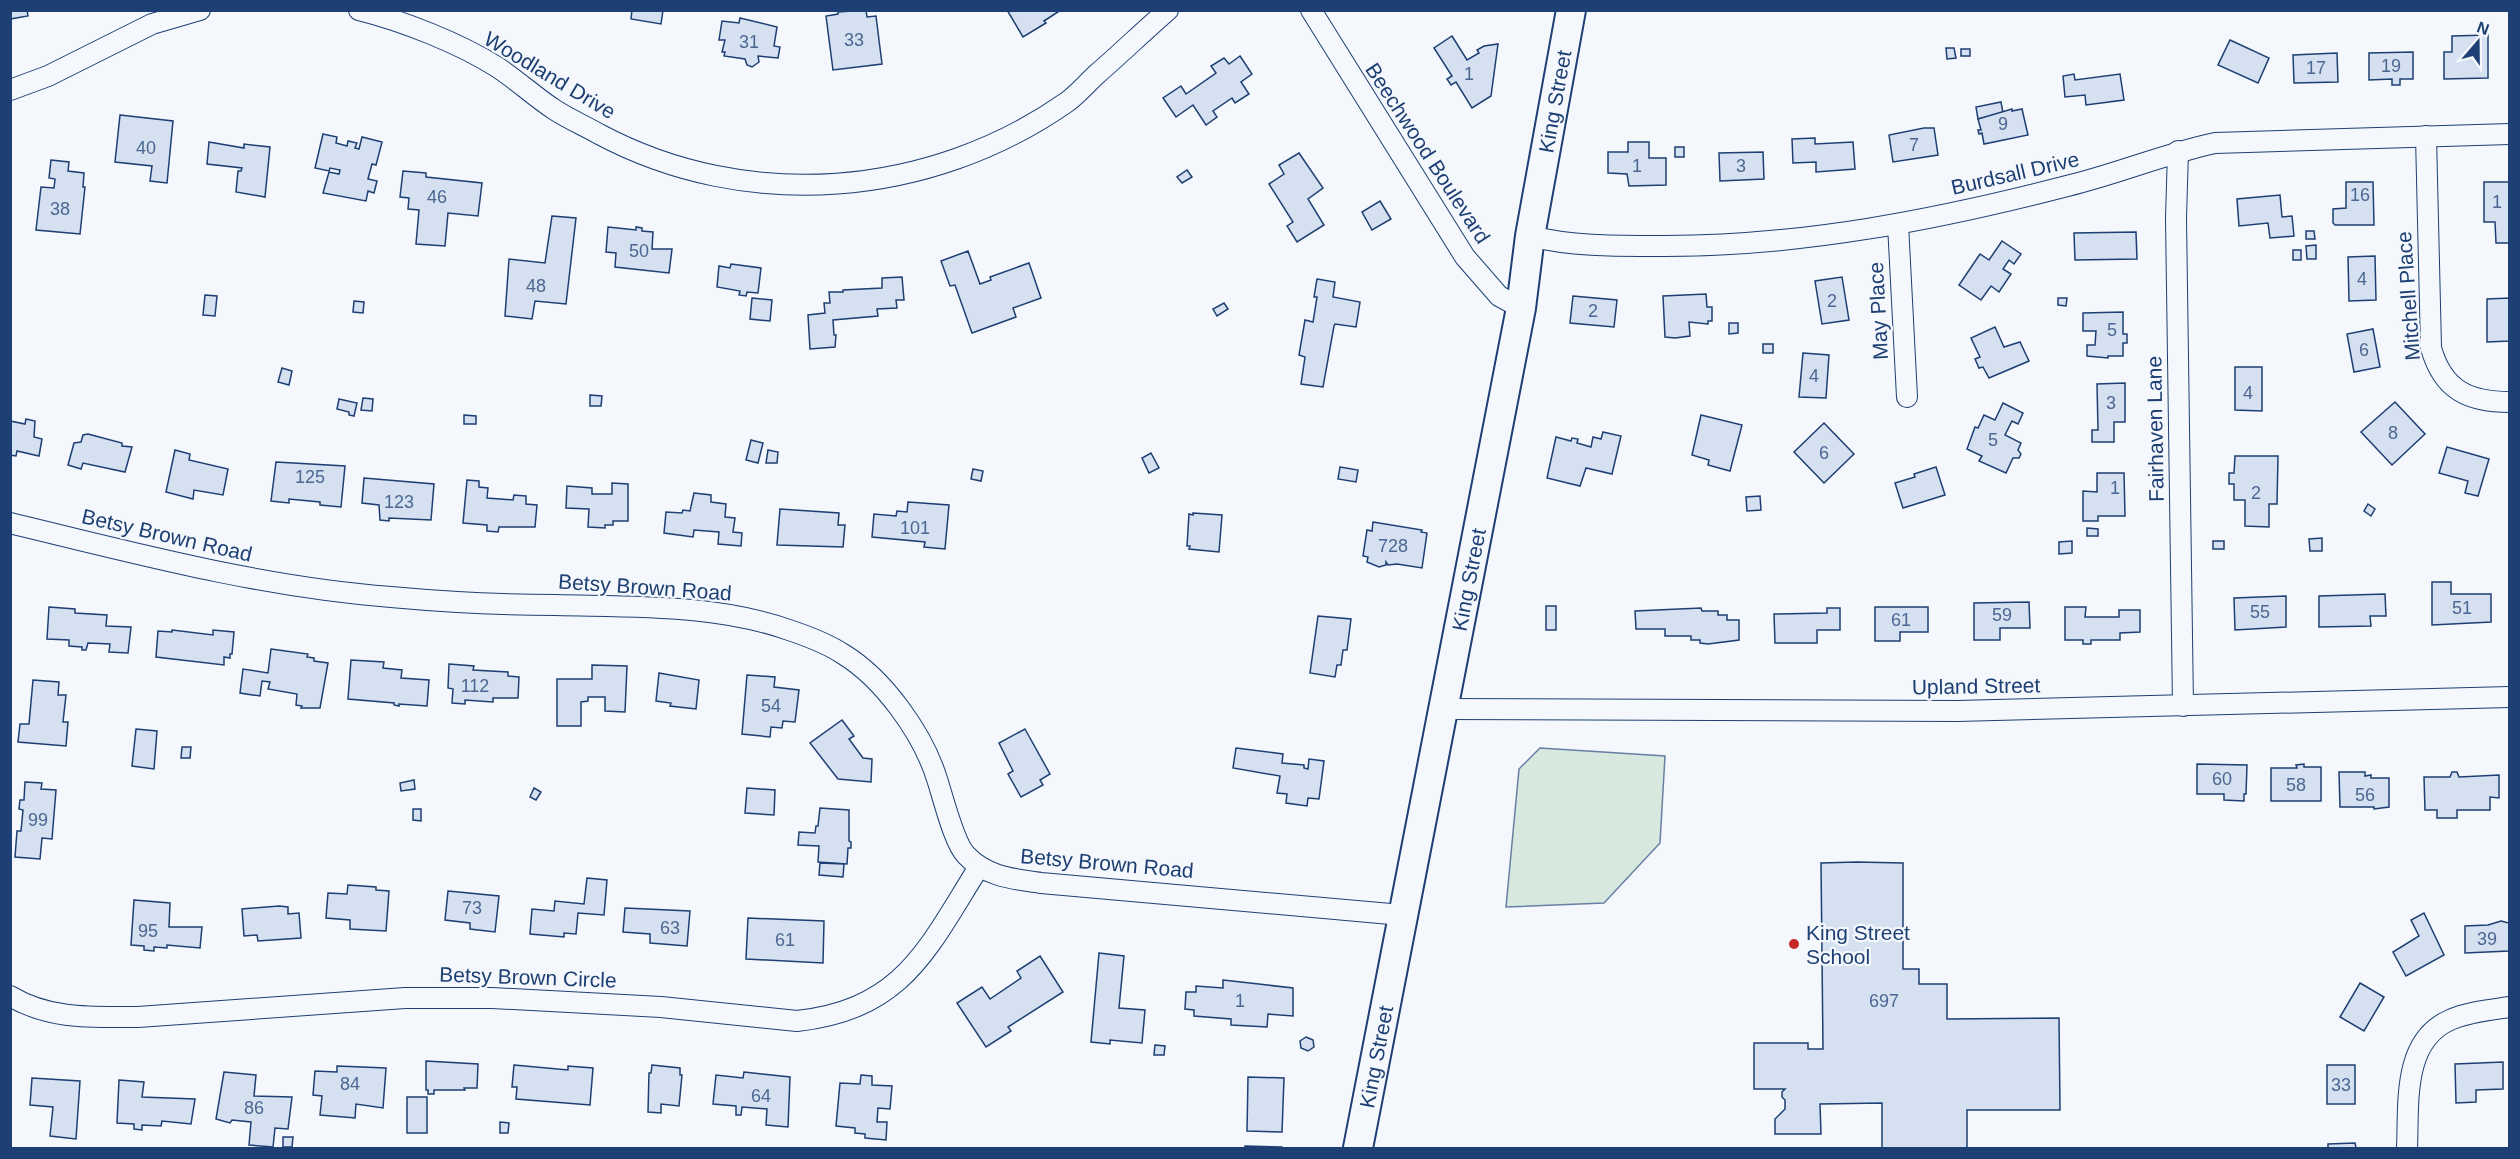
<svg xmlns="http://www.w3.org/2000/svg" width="2520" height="1159" viewBox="0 0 2520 1159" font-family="Helvetica,sans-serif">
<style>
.green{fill:#d7e8df;stroke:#687fa3;stroke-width:1.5}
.building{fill:#d5e0f0;stroke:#1d3f73;stroke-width:1.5}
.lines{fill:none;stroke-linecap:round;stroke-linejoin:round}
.street-casing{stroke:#1d3f73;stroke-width:22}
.secondary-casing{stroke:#1d3f73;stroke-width:32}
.street{stroke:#f4f7fb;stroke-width:20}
.secondary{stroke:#f4f7fb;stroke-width:28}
.poi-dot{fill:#c62828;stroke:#f4f7fb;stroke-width:2}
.labels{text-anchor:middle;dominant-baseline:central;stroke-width:4.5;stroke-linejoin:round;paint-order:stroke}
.number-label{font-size:18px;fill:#4b6792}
.street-label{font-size:21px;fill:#1d3f73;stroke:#f4f7fb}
.poi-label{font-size:21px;fill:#1d3f73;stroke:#f4f7fb;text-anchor:start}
</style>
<rect width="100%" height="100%" fill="#f4f7fb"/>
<path class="green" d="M1540 748 1665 756 1660 843 1604 903 1506 907 1519 769Z"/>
<g class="building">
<path d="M10 10H27L28 16 10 19Z"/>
<path d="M632 10H663L661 24 631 19Z"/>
<path d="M866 10 867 17 876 16 882 64 833 70 826 16 838 14V12Z"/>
<path d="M1007 10H1061L1044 21 1046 23 1023 37Z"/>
<path d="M740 18 777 27 774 46 780 47 778 58 758 56 759 62 752 67 747 65 745 59 724 56 725 52H722L725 40H719L722 21 739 23Z"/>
<path d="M2488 35V78L2444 79V52H2452V36Z"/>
<path d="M1452 36 1467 60 1479 53 1477 50 1484 46 1498 44 1491 96 1472 108 1456 82 1451 85 1447 79 1452 76 1434 48Z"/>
<path d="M2230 40 2269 58 2258 83 2218 65Z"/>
<path d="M1946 48H1954L1956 58 1947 59Z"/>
<rect x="1961" y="49" width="9" height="7"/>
<path d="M2413 52V79H2400V85H2392V79L2369 80V53Z"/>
<path d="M2337 53 2338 82 2294 83 2293 55Z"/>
<path d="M1240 56 1252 74 1241 82 1249 94 1235 103 1232 98 1213 111 1217 117 1206 125 1193 105 1176 117 1163 98 1181 86 1186 94 1216 73 1211 66 1224 58 1229 64Z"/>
<path d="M2074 74 2075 80 2120 74 2124 100 2086 105 2085 95 2065 97 2063 76Z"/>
<path d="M2001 102 2003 113 1978 119 1976 107Z"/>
<path d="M2012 109V111L2022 109 2028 135 1984 144 1982 133 1979 134 1978 130H1981L1978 119Z"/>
<path d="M120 115 173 121 167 183 150 181 152 166 115 162Z"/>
<path d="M1924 128H1934L1938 155 1893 162 1889 135Z"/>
<path d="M323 134 337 137 336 143 347 146 348 141 357 143 355 148 359 149 362 137 382 142 376 165 372 164 368 179 377 181 374 193 368 191 366 201 323 193 329 172 339 174 340 170 330 168 329 171 315 168Z"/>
<path d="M1815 138V144L1853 142 1855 169 1816 172V162L1793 163 1792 139Z"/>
<path d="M209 142 244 148V144L270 147 265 197 236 192 238 171H241L242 168 207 164Z"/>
<path d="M1628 142H1649V158H1666V185L1629 186 1627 174 1608 173V152H1628Z"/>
<rect x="1675" y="147" width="9" height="10"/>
<path d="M1763 152 1764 179 1720 181 1719 153Z"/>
<path d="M1299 153 1323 188 1308 199 1324 225 1297 242 1287 226 1293 222 1269 184 1284 174 1279 165Z"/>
<path d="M51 160 69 162 68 171 84 173 83 187H85L80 234 36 230 41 187 54 188 55 179 49 178Z"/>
<path d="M1187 170 1192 177 1182 183 1177 177Z"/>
<path d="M403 171 426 173V177L482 183 478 216 448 213 445 246 416 244 419 210 408 209 409 198 400 197Z"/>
<path d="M2346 182H2373L2374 225H2335L2333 223V209L2346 208Z"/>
<path d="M2484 182H2510V243H2496L2495 222H2484Z"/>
<path d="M2280 195 2282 217 2292 216 2294 236 2270 238 2268 223 2239 226 2237 199Z"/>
<path d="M1380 201 1391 219 1372 230 1362 212Z"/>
<path d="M552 216 576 218 566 304 535 301 532 319 505 316 509 259 545 263Z"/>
<path d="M608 227 636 230V227L642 228V231L653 232 652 249H672L669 273 615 267 616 253 606 252Z"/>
<path d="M2306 231H2314L2315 239H2306Z"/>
<path d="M2136 232 2137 259 2075 260 2074 233Z"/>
<path d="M2002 241 2021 254 2014 264 2009 260 2003 269 2011 274 1999 292 1991 286 1981 300 1959 285 1980 254 1989 260Z"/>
<path d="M2316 245V259H2307L2306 246Z"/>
<rect x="2293" y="250" width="8" height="10"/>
<path d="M968 251 980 284 991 280 990 277 1029 263 1041 298 1013 308 1016 317 972 333 955 285 950 286 941 261Z"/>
<path d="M2375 256 2376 300 2349 301 2348 257Z"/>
<path d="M731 264 761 268 758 293 747 292 746 296 739 295 740 291 717 287 719 266 730 268Z"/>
<path d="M902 277 904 300H896L897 308 877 309 878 316 833 320 834 335H836L835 347 810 349 808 315 825 313 824 303H830L829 292H843V290L882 288V278Z"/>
<path d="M1842 277 1849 320 1822 324 1815 281Z"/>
<path d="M1317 279 1335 282 1333 297 1360 302 1356 327 1335 324 1334 326 1323 387 1301 384 1305 357 1299 355 1305 320 1313 322 1317 297H1314Z"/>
<path d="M1706 294 1707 307H1712V321H1708V324L1689 322 1690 336 1675 338 1665 337 1663 296Z"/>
<path d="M205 295 217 296 215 316 203 315Z"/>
<path d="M1573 296 1617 300 1614 327 1570 323Z"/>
<path d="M752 298 772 300 770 321 750 319Z"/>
<path d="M2058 298H2067L2066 306 2058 305Z"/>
<path d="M2510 298V341L2487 342V299Z"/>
<path d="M354 301 364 302 363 313 353 312Z"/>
<path d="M1224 303 1228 309 1217 316 1213 309Z"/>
<path d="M2123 312V334H2127V343H2123V356H2108V358L2087 356V345H2095L2096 331H2083V313Z"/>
<path d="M1729 323H1738V333L1729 334Z"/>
<path d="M1995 327 2004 347 2020 342 2029 361 1989 378 1983 367 1979 368 1975 359 1980 357 1971 338Z"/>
<path d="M2373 329 2380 367 2354 372 2347 334Z"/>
<rect x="1763" y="344" width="10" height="9"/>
<path d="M1803 353 1829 355 1826 398 1799 397Z"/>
<path d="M2235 367H2262V411L2235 410Z"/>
<path d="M282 368 292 371 289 385 278 382Z"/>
<path d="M2125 383V422H2114V442H2092V430H2098L2097 384Z"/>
<path d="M590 395 602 396 601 406H590Z"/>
<path d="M363 398 373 399 372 411 361 410Z"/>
<path d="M339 399 357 403 354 416 349 415V412L337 409Z"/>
<path d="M2395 402 2425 434 2392 465 2361 432Z"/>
<path d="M2003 403 2023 413 2018 424 2012 421 2005 435 2021 443 2018 450 2021 454 2019 458H2013L2006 473 1979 461 1982 456 1967 449 1975 427 1978 428 1984 415 1995 420Z"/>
<path d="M464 415 476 416V424H464Z"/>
<path d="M1701 415 1742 425 1730 471 1708 465 1709 460 1692 455Z"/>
<path d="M26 419 35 421 34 437 42 439 39 456 17 451 16 456 10 455V421L25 424Z"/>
<path d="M1824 423 1854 454 1824 483 1794 452Z"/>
<path d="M1603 432 1621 436 1612 474 1586 468 1580 486 1547 478 1556 437 1571 441 1572 438 1578 439 1577 443 1591 447 1593 437 1601 439Z"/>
<path d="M88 434 122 443V446L132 447 125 472 83 463 81 469 68 465 74 443 81 442 83 435Z"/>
<path d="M751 440 763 443 758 463 746 460Z"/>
<path d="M2447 447 2489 459 2478 496 2465 493 2468 481 2439 473Z"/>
<path d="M175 450 190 454 189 460 228 469 223 495 194 490 193 499 166 492Z"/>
<path d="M768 450 778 452 777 463H766Z"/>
<path d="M1151 453 1159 468 1149 473 1142 458Z"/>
<path d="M2235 456H2278L2277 504H2269V527L2245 526V500H2234V484H2229V473H2234Z"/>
<path d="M276 462 345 466 341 507 320 505V502L289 499V503L271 501Z"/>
<path d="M1340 467 1358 470 1356 482 1338 479Z"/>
<path d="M1936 467 1945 495 1903 508 1895 483 1915 477 1914 474Z"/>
<path d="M973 469 983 471 981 481 971 479Z"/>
<path d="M2097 473H2124L2125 516H2098V521H2083V491L2097 492Z"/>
<path d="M364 478 434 484 431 520 389 518V521L380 520 379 505 362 503Z"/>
<path d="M467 480 479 481V487L488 488 487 498 513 500 514 495 526 496V504L537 505 535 527H499L498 532 487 531V525L463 523Z"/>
<path d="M612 483 628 484V521H613V525H605V528L588 527 589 509 566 508 567 486 592 488V494H612Z"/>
<path d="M694 493 711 495V502L726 504 725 517 735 518 733 532 742 533 741 546 718 544 719 532 694 530 693 537 664 533 666 512 682 513 683 510 690 511Z"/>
<path d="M1760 496 1761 510 1747 511 1746 497Z"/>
<path d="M908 502 949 505 945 549 924 547 925 542 872 537 874 514 896 516 897 511 907 512Z"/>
<path d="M2368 504 2375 509 2371 516 2364 511Z"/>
<path d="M780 509 839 513 838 525H845L843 547 777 545Z"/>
<path d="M1193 513 1222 515 1219 552 1189 549 1190 546H1187L1189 514 1193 515Z"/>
<path d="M1373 522 1422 530 1421 532 1427 533 1422 568 1397 564 1388 565 1386 562V565L1379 567 1367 562 1368 557 1363 556 1367 530 1372 531Z"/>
<path d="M2087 528 2098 529V536H2087Z"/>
<path d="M2322 538V551H2310L2309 539Z"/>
<path d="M2072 541V553L2059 554V542Z"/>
<rect x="2213" y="541" width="11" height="8"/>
<path d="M2432 582H2451V594H2491V622L2432 625Z"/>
<path d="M2385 594 2386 616H2370L2371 626 2319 627V596Z"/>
<path d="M2286 596V627L2235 630 2234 598Z"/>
<path d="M2029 602 2030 628H2000V640H1974V603Z"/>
<rect x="1546" y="606" width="10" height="24"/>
<path d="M49 607 75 609V613L107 615 106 626 131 627 128 653 109 652 110 644 88 643 86 650H82V647L69 646V640L47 639Z"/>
<path d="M1875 607H1928V632H1900V641H1875Z"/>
<path d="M2065 607H2086L2085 617H2119V610H2140V632L2120 633V640H2091V644H2083V640H2065Z"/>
<path d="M1701 608 1702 611H1718V615H1727V620H1739V640L1708 644 1700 643V640H1691V636H1665V629H1636L1635 611Z"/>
<path d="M1827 608H1840V630H1817V643H1775L1774 614 1827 613Z"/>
<path d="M1318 616 1351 619 1347 650H1343L1341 665H1337L1335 677 1310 673Z"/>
<path d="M172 630 213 635V630L234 632 232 654H230V658L224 657V665L156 657 158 631 172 632Z"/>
<path d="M271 649 308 654 307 657 314 658V661L328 663 320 708H301L302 706 296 705 297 694 268 689 270 682 262 681 260 696 240 693 243 669 268 673Z"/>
<path d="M351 660 384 662 383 668 402 670 401 678 429 680 427 706 399 704V706L394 705V703L348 699Z"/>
<path d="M449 664 474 666 473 670 508 672V676L519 677 518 698H493V702L465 700V704L452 703 453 689 448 688Z"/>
<path d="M592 665 627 666 625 712 605 711V697H588V701L581 702V726H557V679H592Z"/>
<path d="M659 673 699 680 696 709 670 706 671 703 656 701Z"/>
<path d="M747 675 775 677 774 687 799 690 795 722 783 721 782 728 771 727 770 737 742 734Z"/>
<path d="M33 680 59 682 58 695H66L63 722H68L66 746 18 742 20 724H29Z"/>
<path d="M842 720 854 736 849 739 863 758 872 759 871 782 838 779 810 743Z"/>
<path d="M136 729 157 731 154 769 132 766Z"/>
<path d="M1025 729 1050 774 1040 780 1043 785 1021 797 1008 774 1013 771 999 743Z"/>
<path d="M182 747H191L190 758H181Z"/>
<path d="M1236 748 1283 754 1282 763 1304 765V768L1308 769 1309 759 1324 761 1319 799 1308 798 1307 806 1286 803 1287 794 1277 793 1280 776 1233 768Z"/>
<path d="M2197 764 2247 765 2246 794H2244V801L2224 800V794H2197Z"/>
<path d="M2304 764V767H2321V801H2271V768H2297L2296 765Z"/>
<path d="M2339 772H2365V776L2371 775V778H2389V807L2374 809V807H2340Z"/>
<path d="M2452 772H2457L2459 777 2499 775V798L2490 797V810H2457V818H2437V810H2425L2424 777H2450Z"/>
<path d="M414 780 415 789 401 791 400 783Z"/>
<path d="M25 782 42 783 41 789 56 790 52 839 42 838 40 859 15 857 17 831H21L23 810 19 809 20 800H24Z"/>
<path d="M534 788 541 792 536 800 530 797Z"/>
<path d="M747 788 775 790 774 815 745 813Z"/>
<path d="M820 808 849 810V841L851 842V848H848L847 864 818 862 819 846 798 845 799 832 815 833 816 826H818Z"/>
<path d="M413 809H421V821L413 820Z"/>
<path d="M1857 862 1903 863V969H1919V984H1947V1019L2059 1018 2060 1110H1967V1148H1882V1103L1820 1104 1821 1134H1775V1119L1785 1109V1100L1782 1097V1092L1785 1089H1754V1043H1808V1049H1823L1821 863Z"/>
<path d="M820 863 844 864 843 877 819 875Z"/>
<path d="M587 878 607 880 604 915 578 913 576 934 564 933V937L530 934 532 909 554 911 555 901 584 904Z"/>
<path d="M348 885 376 887V890L389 891 386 931 350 929V920L326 918 328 893 347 894Z"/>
<path d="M448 891 499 896 495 932 470 929V923L445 920Z"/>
<path d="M134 900 170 903 169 927H202L200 948 167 945V948L154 947V951L144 950V946L131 945Z"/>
<path d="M279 906 288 907V914L299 913 301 938 258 941 257 935 244 936 242 909Z"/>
<path d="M625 908 690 911 687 946 650 943V934L623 932Z"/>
<path d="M2424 913 2444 955 2406 976 2393 952 2419 936 2411 920Z"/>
<path d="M748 918 824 921 823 963 746 959Z"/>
<path d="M2501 921 2509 923V951L2465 953V926L2488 925Z"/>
<path d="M1099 953 1124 956 1119 1008 1145 1010 1142 1043 1110 1040V1044L1091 1042Z"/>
<path d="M1040 956 1063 992 1008 1027 1011 1031 986 1047 957 1003 982 987 990 999 1021 978 1017 971Z"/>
<path d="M1223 980 1293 988V1016L1268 1014 1267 1027 1231 1025V1019L1194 1016V1010L1185 1009 1186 992H1196V986L1223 988Z"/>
<path d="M2360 983 2384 997 2364 1031 2340 1017Z"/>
<path d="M1306 1037 1313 1040 1314 1047 1308 1051 1301 1048 1300 1041Z"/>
<path d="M1155 1045 1165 1046 1164 1055H1154Z"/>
<path d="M426 1061 478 1064 477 1088H464L465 1090H434V1094H428V1090H426Z"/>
<path d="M2503 1062V1089L2476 1090V1102L2456 1103 2455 1064Z"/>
<path d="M514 1065 568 1070V1066L593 1068 590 1105 516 1099 517 1087H512Z"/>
<path d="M652 1065 680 1068V1075H682L679 1106 661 1104V1113L648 1112 649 1073H651Z"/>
<rect x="2327" y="1065" width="28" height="39"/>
<path d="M337 1066 386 1068 383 1108 356 1104 355 1118 320 1115 322 1096 313 1095 315 1071 337 1072Z"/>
<path d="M224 1072 256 1075 254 1096 292 1097 288 1129 275 1128 273 1147 249 1145 251 1122 232 1120 230 1123 216 1119Z"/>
<path d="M744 1072 790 1077 788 1127 766 1125 767 1109 742 1107 741 1115H736V1106L713 1104 716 1075 743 1078Z"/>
<path d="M861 1075 872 1076V1085L892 1086 890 1109 878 1108 877 1122H887L886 1140 865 1138V1134L855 1133V1128L836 1126 840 1083 860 1084Z"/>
<path d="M1248 1077 1284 1078 1282 1132 1247 1131Z"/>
<path d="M32 1078 80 1081 76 1139 50 1136 53 1107 30 1105Z"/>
<path d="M119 1080 144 1082 142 1097 195 1099 191 1124 162 1121 161 1126 142 1125V1130L134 1129V1124L117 1123Z"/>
<rect x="407" y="1097" width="20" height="36"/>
<path d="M500 1122 509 1123 508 1133H500Z"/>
<path d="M283 1137H293L292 1147H283Z"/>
<path d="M2355 1143 2356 1148H2328V1144Z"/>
<path d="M1245 1146 1282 1147V1148H1245Z"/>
</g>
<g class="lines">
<g class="street-casing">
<g id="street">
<path d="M359 10C403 21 459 43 497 67 517 80 535 97 555 110 569 119 585 126 599 134 747 213 930 198 1067 102 1078 94 1087 83 1097 74 1121 53 1144 31 1168 10"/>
<path d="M1311 10 1465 257 1499 296 1521 308"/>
<path d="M10 90 48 76 152 24 200 10"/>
<path d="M2426 136 2431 348C2443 390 2468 402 2510 402"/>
<path d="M2178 151 2176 218 2183 706"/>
<path d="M1898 224 1907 397"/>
<path d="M1530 236C1574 247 1619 246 1665 246 1801 246 1936 220 2067 186 2117 174 2164 154 2215 143L2510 134"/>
<path d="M10 523C137 554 262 587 391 597 446 602 501 605 556 605 633 607 716 604 789 630 807 636 828 644 843 654 884 679 923 734 937 779 943 797 954 843 966 855 986 877 1014 879 1041 883L1402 915"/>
<path d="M1443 709 1957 711 2510 697"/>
<path d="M10 996C50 1020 94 1017 138 1017L405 998H492L661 1007 797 1021C904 1009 927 949 979 867"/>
<path d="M2407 1148C2409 1104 2402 1041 2450 1020 2468 1012 2490 1010 2510 1007"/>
</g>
</g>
<g class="secondary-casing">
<g id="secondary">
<path id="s1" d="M1358 1148 1521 308 1530 236 1571 10"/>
</g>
</g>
<use href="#street" class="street"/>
<use href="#secondary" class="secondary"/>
</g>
<circle class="poi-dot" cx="1794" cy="944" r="6"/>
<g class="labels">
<g class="number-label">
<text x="854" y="40">33</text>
<text x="749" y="42">31</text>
<text x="2391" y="66">19</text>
<text x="2316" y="68">17</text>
<text x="1469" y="74">1</text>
<text x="2003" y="124">9</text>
<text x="1914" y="145">7</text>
<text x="146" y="148">40</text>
<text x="1637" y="166">1</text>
<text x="1741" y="166">3</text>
<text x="2360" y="195">16</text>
<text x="437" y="197">46</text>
<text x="2497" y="202">1</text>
<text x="60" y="209">38</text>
<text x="639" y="251">50</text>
<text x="2362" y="279">4</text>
<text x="536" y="286">48</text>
<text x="1832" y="301">2</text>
<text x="1593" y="311">2</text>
<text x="2112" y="330">5</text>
<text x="2364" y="350">6</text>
<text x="1814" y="376">4</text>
<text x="2248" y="393">4</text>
<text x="2111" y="403">3</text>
<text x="2393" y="433">8</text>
<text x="1993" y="440">5</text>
<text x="1824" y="453">6</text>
<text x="310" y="477">125</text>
<text x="2115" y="488">1</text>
<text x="2256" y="493">2</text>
<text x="399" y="502">123</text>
<text x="915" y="528">101</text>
<text x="1393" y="546">728</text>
<text x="2462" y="608">51</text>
<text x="2260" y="612">55</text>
<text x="2002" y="615">59</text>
<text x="1901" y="620">61</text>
<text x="475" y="686">112</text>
<text x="771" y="706">54</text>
<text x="2222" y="779">60</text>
<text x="2296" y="785">58</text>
<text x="2365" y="795">56</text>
<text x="38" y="820">99</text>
<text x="472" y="908">73</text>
<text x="670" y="928">63</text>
<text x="148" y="931">95</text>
<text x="2487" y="939">39</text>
<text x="785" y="940">61</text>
<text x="1240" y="1001">1</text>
<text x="1884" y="1001">697</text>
<text x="350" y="1084">84</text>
<text x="2341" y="1085">33</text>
<text x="761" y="1096">64</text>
<text x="254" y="1108">86</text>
</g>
<g class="street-label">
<text transform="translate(550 75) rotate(31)">Woodland Drive</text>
<text stroke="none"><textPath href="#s1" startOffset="1065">King Street</textPath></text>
<text transform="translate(1428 153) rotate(57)">Beechwood Boulevard</text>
<text transform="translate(2015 173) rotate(-13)">Burdsall Drive</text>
<text transform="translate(2408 296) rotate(-94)">Mitchell Place</text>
<text transform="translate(1878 311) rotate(-93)">May Place</text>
<text transform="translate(2155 429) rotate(-91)">Fairhaven Lane</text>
<text transform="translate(167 535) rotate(13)">Betsy Brown Road</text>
<text stroke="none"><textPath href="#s1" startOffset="579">King Street</textPath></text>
<text transform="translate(645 587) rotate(4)">Betsy Brown Road</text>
<text transform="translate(1976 686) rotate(-1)">Upland Street</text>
<text transform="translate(1107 863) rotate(5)">Betsy Brown Road</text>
<text transform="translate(528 977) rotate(2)">Betsy Brown Circle</text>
<text stroke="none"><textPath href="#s1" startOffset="93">King Street</textPath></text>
</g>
<g class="poi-label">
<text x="1806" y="932">King Street<tspan x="1806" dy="24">School</tspan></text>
</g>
</g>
<rect width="2520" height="1159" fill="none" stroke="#1d3f73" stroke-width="24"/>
<g transform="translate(2478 42) rotate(20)" stroke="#f4f7fb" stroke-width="4.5" paint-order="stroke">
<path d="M0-4.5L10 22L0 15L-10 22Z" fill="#1d3f73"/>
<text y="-9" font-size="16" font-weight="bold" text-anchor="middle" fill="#1d3f73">N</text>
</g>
</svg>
